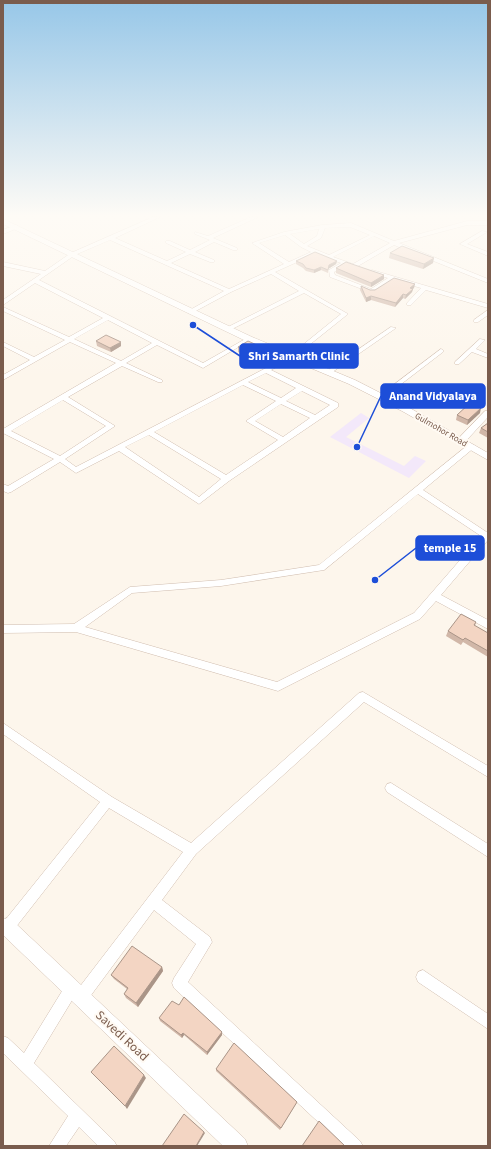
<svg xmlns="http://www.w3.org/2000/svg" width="491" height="1149" viewBox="0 0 491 1149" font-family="'Source Sans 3',sans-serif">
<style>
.education{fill:#f3e8fa}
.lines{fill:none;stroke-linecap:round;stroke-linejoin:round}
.minor-casing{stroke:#d1beb0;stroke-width:1}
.tertiary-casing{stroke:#d1beb0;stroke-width:1}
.minor{fill:#fff;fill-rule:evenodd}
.tertiary{fill:#fff;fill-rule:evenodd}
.wall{fill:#d1b7a8}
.shaded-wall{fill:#aa9588}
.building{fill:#f3d5c3;stroke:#aa9588}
.labels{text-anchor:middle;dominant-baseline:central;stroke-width:4;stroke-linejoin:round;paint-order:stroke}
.far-street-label{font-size:9px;fill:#7a5c4d;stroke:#fffaf3}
.near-street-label{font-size:13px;fill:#7a5c4d;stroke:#fffaf3}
.leader{fill:none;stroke:#1d4ed8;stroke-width:1.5}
.callout-dot{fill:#1d4ed8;stroke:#fffaf3;stroke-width:1.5}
.callout{fill:#1d4ed8;stroke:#1d4ed8;stroke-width:1.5}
.callout-label{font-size:12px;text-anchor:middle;font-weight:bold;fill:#fff}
</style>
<rect width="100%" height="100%" fill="#fdf6ec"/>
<path class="education" d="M361 413 369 418 346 437 404 466 415 456 426 461 409 478 330 437Z"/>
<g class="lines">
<g class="minor-casing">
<g id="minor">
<path d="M153 217H160L115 238 167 261 186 252 166 243V241H170L190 250 210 240 195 234V232L208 236 251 217H258L213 238 237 248V250H233L214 242 195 252 214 260V262H210L190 254 171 263 229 289 284 264 252 243 284 232 322 225 351 223 394 241 467 221H488V225H467L399 243 488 279V283L394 245 358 266V268L345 265 334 272 335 275 371 289 388 278 370 273V271L372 270 488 304V308L426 290 411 305H407V303L421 288 393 280 374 292H370L330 277 329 270 341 263 315 254 275 272 348 314 293 358 271 370 338 403V407L229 481 199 504 119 451 76 473 60 462 11 492 8 493 3 491V484L8 486 54 459 3 433V429L116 363 70 342 3 380V375L30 360 3 346V342L34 357 65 340 3 311V307L69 337 103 318 35 283 3 305V300L41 274 3 266V262L45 271 71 253ZM350 227 370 235 329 255 307 246 321 238 325 228ZM319 229 317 236 304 244 290 234ZM285 235 301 247 311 252 289 262 259 243ZM374 236 390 243 353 264 333 257ZM110 240 224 291 188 311V313H192L231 292 271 274 299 291 226 328V330H230L304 293 341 314 289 356 76 467 65 459 115 426 68 397 122 366 158 382H162V380L126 363 157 345 203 368 252 339 247 338 203 363 39 280 75 255ZM108 320 152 343 121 361 74 339ZM266 373 296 388 281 398 248 382ZM243 385 276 401 246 421 278 440 226 475 154 432ZM302 391 330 405 315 415 286 401ZM63 400 106 426 60 456 11 431ZM281 404 310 418 283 437 255 421ZM149 435 221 479 199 497 125 447Z"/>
<path d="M16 225 19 227 18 228 3 234V230Z"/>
<path d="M482 231 487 232 467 244 488 252V256L460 244Z"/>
<path d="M488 310V315L478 322H474V320Z"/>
<path d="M391 327 396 328 331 373H327V371Z"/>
<path d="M480 339 485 340 476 349 488 354V358L472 352 459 364H455V362Z"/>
<path d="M441 349 443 350V352L383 398H379V396Z"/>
<path d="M485 411H488V417L464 443H458V439Z"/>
<path d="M468 445H474L475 447 423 490 488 533V540L441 595 488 620V629L436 601 420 619 278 691 76 632 3 633V625L74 624 130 587 221 580 319 565ZM418 494 481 536 414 613 277 682 85 627 132 593 221 586 324 570Z"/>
<path d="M363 692 488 766V777L364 702 196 854 162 900 210 937 212 942 188 982 360 1141 363 1146H344L174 988 172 983 174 978 196 944 154 910 86 1002 81 1004 76 1002 74 997 34 1063 114 1141 117 1146H98L79 1127 66 1146H49L68 1116 3 1053V1036L8 1038 24 1053 67 983 72 981 77 983 78 989 183 852 109 808 12 932 7 933 3 932V918L6 919 100 802 3 734V723L112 797 191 843 359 693Z"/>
<path d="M391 783 488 844V857L387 792 385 788 387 784Z"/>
<path d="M423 970 488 1014V1029L418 982 416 977 418 972Z"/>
</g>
</g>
<g class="tertiary-casing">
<g id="tertiary">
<path d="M3 219 252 337 355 380 408 407 488 453V460L402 411 349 384 246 341 3 224Z"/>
<path d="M7 918 13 921 245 1139 248 1146H223L3 935V920Z"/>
</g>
</g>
<use href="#minor" class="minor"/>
<use href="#tertiary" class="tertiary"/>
</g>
<g class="wall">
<path d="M390 253 433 263 423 269 389 258Z"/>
<path d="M296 261H337L336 264 328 269V273L321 270 314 273 306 271 303 268 296 264Z"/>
<path d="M336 268 384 275V279L371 287 336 273Z"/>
<path d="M361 286 370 290 414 288 413 289 412 292 405 299 403 298 395 307 371 300 366 302 360 290Z"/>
<path d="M96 341 121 346 111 352 97 346Z"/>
<path d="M238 347 257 350 247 356 238 352Z"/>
<path d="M480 413 467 425 456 420 457 415Z"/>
<path d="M488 423V438L479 433 481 428Z"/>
<path d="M476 622 475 626 488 633V657L463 642 461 645 446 636 448 631Z"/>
<path d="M162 967 163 971 138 1007 126 998 124 994 127 989 114 979 111 975Z"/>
<path d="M159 1018 222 1035 207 1055 184 1035 182 1038 160 1021Z"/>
<path d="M216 1069 297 1102 280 1130 216 1071Z"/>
</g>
<g class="shaded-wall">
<path d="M434 258 433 263 423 269 424 264Z"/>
<path d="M337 261 336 264 328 269 329 265Z"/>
<path d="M321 267V270L314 273V270Z"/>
<path d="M384 275V279L371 287V283Z"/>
<path d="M415 284 414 288 409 291 410 288Z"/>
<path d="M413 289 412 292 405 299 406 295Z"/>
<path d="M403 294V298L395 307 396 303Z"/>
<path d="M371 296V300L366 302V298Z"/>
<path d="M121 342V346L111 352 110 348Z"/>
<path d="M257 345V350L247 356V351Z"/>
<path d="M481 408 480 413 467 425 468 420Z"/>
<path d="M162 967 163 971 138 1007 136 1003Z"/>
<path d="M222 1032V1035L207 1055V1052Z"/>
<path d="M183 1033 184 1035 182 1038 181 1035Z"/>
<path d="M144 1075 146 1078 127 1109 125 1106Z"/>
<path d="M204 1132 205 1133 197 1146H196Z"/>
</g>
<g class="building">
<path d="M402 246 434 258 424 264 390 253Z"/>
<path d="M315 252 337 261 329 265 328 270 321 267 314 270 306 268 303 264 296 261Z"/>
<path d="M346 262 384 275 371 283 336 268Z"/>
<path d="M394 278 415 284 410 288 413 289 406 295 403 294 396 303 371 296 366 298 361 286 370 290H375Z"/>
<path d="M106 335 121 342 110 348 96 341Z"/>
<path d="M248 341 257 345 247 351 238 347Z"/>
<path d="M470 403 481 408 468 420 457 415Z"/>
<path d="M488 423V432L481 428Z"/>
<path d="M461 614 476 622 474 625 488 633V651L465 638 463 640 448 631Z"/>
<path d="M132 946 162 967 136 1003 124 994 128 988 111 975Z"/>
<path d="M184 997 222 1032 207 1052 183 1033 181 1035 159 1018 172 1001 179 1005Z"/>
<path d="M234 1043 297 1102 281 1128 216 1069Z"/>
<path d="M114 1046 144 1075 125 1106 91 1072Z"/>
<path d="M184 1114 204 1132 196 1146H162Z"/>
<path d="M319 1121 345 1146H357H302Z"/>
</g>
<linearGradient id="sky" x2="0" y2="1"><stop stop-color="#97c7e8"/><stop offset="0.57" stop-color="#fefbf6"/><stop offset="1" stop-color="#fefbf6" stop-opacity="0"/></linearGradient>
<rect width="491" height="378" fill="url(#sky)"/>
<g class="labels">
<g class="far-street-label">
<text transform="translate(441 430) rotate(30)">Gulmohor Road</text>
</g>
<g class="near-street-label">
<text transform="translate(122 1036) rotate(43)">Savedi Road</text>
</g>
</g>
<path class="leader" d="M193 325L240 356M357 447L381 396M375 580L416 548"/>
<g class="callout-dot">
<circle cx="193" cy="325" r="4"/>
<circle cx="357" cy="447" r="4"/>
<circle cx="375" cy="580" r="4"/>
</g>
<g class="callout">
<rect x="240" y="344" width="118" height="24" rx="4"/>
<rect x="381" y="384" width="104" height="24" rx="4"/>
<rect x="416" y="536" width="68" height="24" rx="4"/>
</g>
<g class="callout-label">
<text x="299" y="360">Shri Samarth Clinic</text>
<text x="433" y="400">Anand Vidyalaya</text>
<text x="450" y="552">temple 15</text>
</g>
<rect width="491" height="1149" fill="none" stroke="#7a5c4d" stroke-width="8"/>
</svg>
